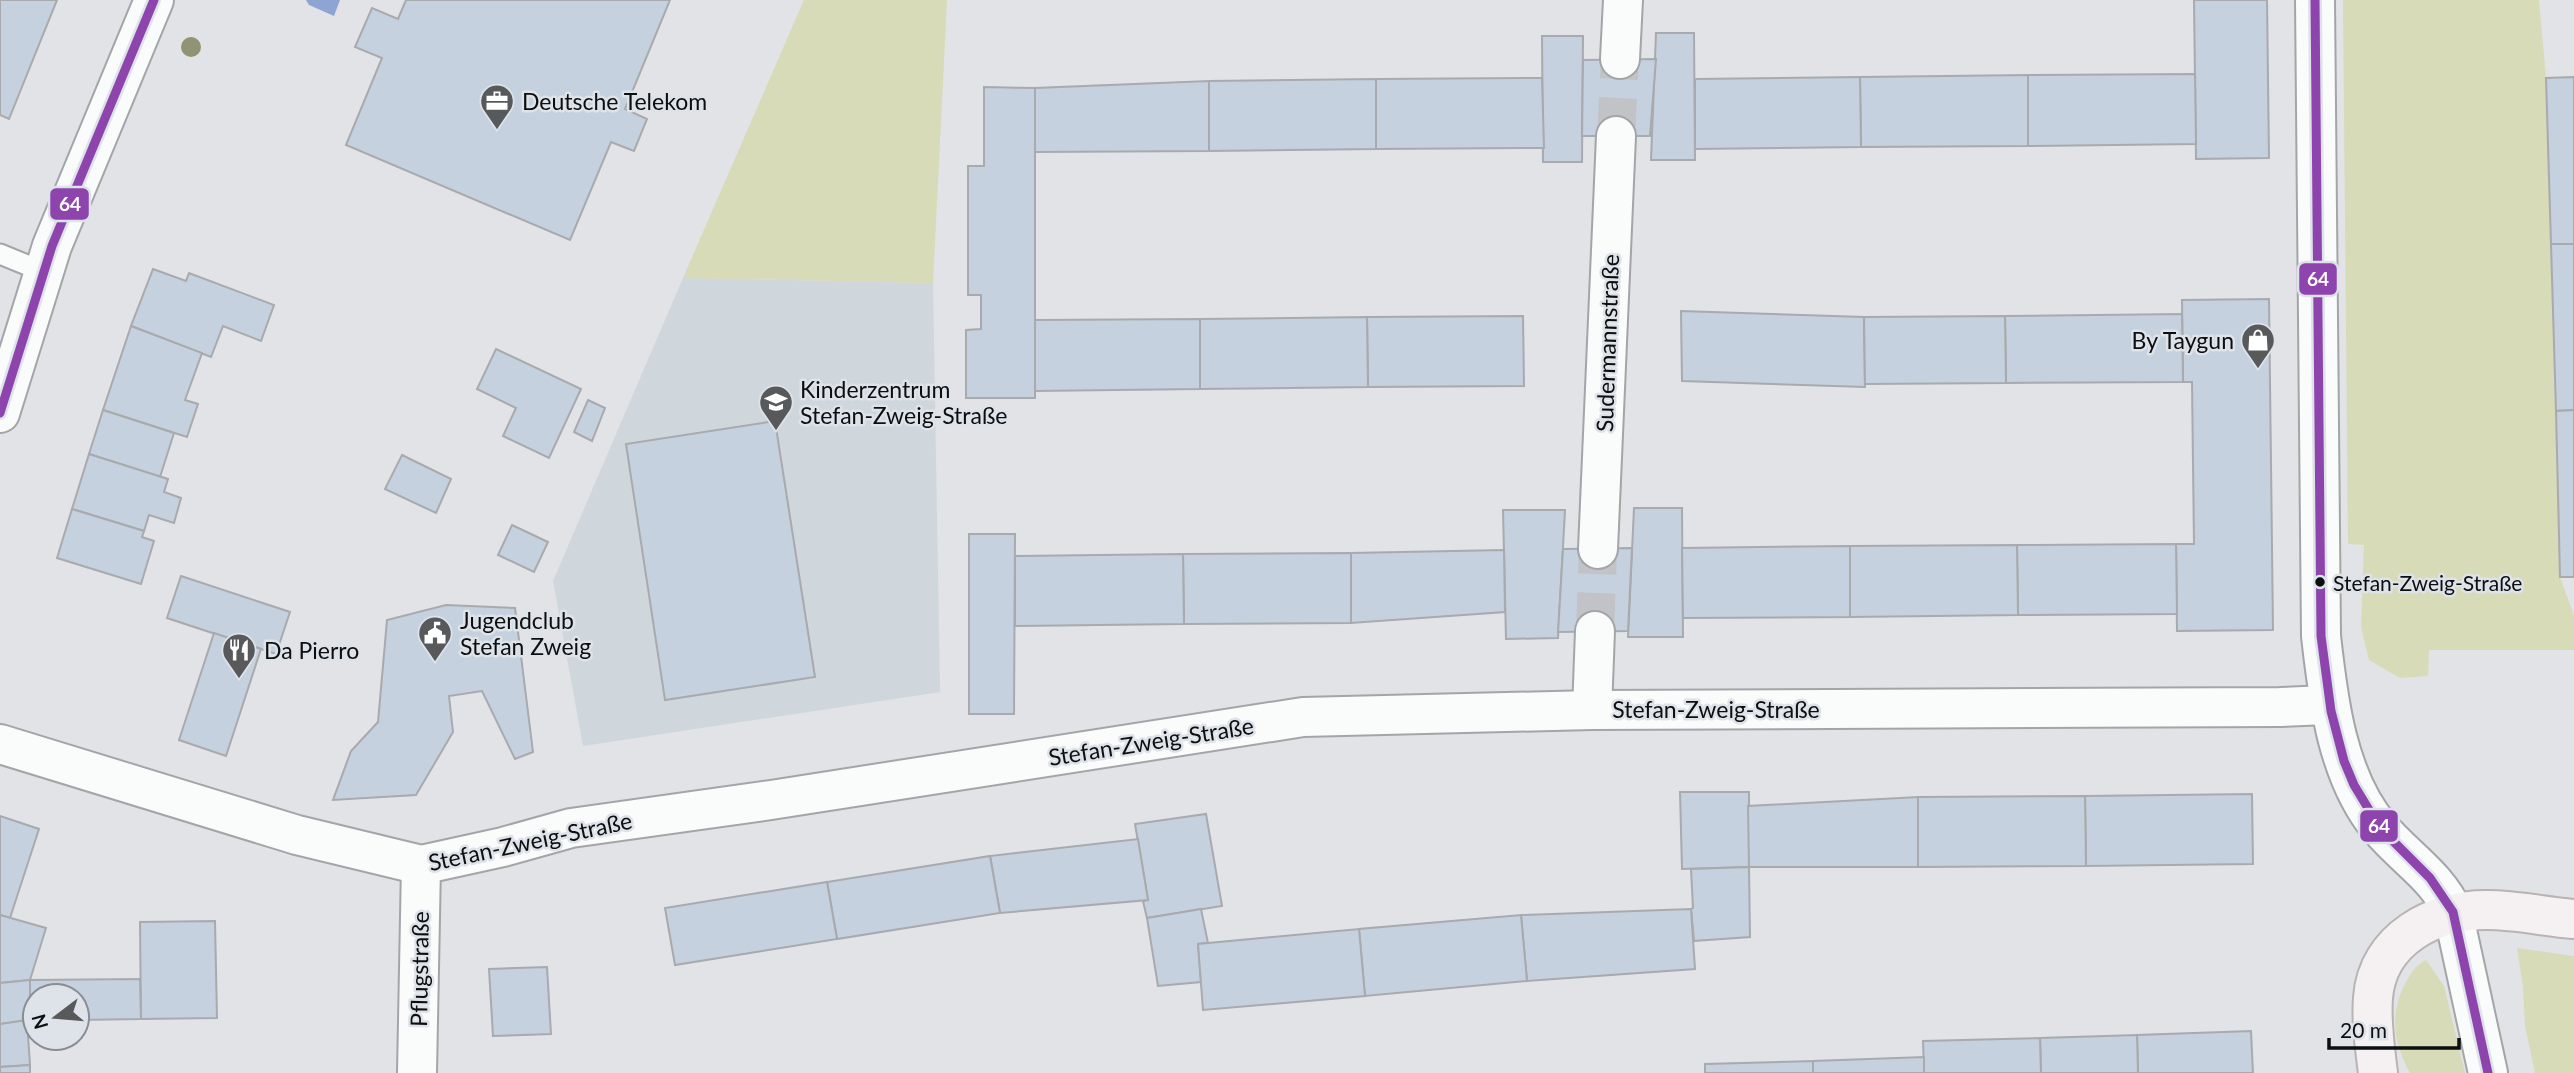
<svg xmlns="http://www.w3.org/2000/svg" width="2574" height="1073" viewBox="0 0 2574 1073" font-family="Lato,sans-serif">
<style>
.built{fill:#cfd6dc}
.green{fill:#d7dbb8}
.water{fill:#8ea5d3}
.building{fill:#c5d1de;stroke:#a8aaad;stroke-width:2}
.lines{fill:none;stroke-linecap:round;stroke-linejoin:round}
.minor-tunnel{stroke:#c1c3c6;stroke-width:38;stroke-dasharray:38 19;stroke-linecap:butt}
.service-casing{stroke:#a3a5a8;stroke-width:23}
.minor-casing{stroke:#a3a5a8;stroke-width:42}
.tertiary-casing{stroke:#a3a5a8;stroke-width:42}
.primary-casing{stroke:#b9b3b4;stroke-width:42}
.service{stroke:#fafbfb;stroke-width:19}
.minor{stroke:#fafbfb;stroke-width:38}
.tertiary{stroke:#fafbfb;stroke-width:38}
.primary{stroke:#f5f1f2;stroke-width:38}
.bus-1-casing{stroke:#dee3e9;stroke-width:14}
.bus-1{stroke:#8e44ad;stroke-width:9}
.tree{fill:#909374}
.bus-dot{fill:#0c0e10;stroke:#dee3e9;stroke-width:2.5}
.labels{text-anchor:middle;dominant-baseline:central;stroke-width:5;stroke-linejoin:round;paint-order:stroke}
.bus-label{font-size:21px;fill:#0c0e10;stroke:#dee3e9;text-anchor:start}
.poi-label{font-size:23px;fill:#0c0e10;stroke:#dee3e9;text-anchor:start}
.street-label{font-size:23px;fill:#0c0e10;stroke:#dee3e9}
.line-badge{stroke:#dee3e9;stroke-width:2.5}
.badge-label{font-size:19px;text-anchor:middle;font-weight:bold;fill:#fff}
</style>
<rect width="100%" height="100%" fill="#e1e3e6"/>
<path class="built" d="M683 278 933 283 940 692 583 746 553 581Z"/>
<g class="green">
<path d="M804 0H947L933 283 683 278Z"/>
<path d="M2343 0H2539L2546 78 2560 577 2574 616V650H2429L2428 676 2400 678 2369 660 2361 627 2364 545 2348 544Z"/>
<path d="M2517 948 2574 956V1073H2535L2525 1026 2523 987Z"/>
<path d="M2426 960 2444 986 2465 1073H2410C2394 1044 2389 1015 2405 984 2411 973 2415 966 2426 960Z"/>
</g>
<path class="water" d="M306 0H340L334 16 309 5Z"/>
<g class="building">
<path d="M0 0H57L9 119 0 115Z"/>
<path d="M406 0H670L625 109 647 119 634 151 611 142 570 240 346 145 382 58 355 47 372 8 398 19Z"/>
<path d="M2194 0H2267L2269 158 2196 159Z"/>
<path d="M1656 33H1694L1695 160H1651Z"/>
<path d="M1542 36H1583L1582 162H1543Z"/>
<path d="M1656 59 1650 136H1582L1583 60Z"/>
<path d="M2195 74 2196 144 2028 146V75Z"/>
<path d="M2028 75V146L1861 147 1860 77Z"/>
<path d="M1860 77 1861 147 1695 149V79Z"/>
<path d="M2574 77V244H2551L2546 78Z"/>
<path d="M1542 78 1544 148 1376 149V79Z"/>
<path d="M1376 79V149L1209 151V81Z"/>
<path d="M1209 81V151L1035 152V88Z"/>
<path d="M984 87 1035 88V398H966V330L981 329V295H968V166H984Z"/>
<path d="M2551 244H2574V410L2556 411Z"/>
<path d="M153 269 186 281 189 273 274 305 261 341 223 326 211 357 131 326Z"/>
<path d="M2269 299 2273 630 2177 631 2176 544H2194L2192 382H2183L2182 300Z"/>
<path d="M1681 311 1864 317 1865 387 1682 381Z"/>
<path d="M2182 314 2183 382 2006 383 2005 316Z"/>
<path d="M1523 316 1524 386 1368 387 1367 317Z"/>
<path d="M2005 316 2006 383 1865 384 1864 317Z"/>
<path d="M1367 317 1368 387 1200 389V319Z"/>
<path d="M1200 319V389L1035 391V320Z"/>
<path d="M131 326 202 353 185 400 198 404 187 437 103 410Z"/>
<path d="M496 349 581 389 549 458 503 436 516 408 477 389Z"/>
<path d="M588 400 605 408 592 441 574 432Z"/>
<path d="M103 410 174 433 160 477 89 454Z"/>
<path d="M2574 410V577H2560L2556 411Z"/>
<path d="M775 421 815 677 665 700 626 444Z"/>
<path d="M89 454 168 479 164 492 181 498 174 523 149 515 144 531 72 509Z"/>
<path d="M402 455 451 479 436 513 385 489Z"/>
<path d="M1634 508H1682L1683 637H1628Z"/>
<path d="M72 509 144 531 142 537 154 541 141 584 57 558Z"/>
<path d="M1503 510H1565L1558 638 1506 639Z"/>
<path d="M512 525 548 542 534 572 498 555Z"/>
<path d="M969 534H1015L1014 714H969Z"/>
<path d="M2176 544 2177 614 2018 615 2017 545Z"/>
<path d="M2017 545 2018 615 1850 617V546Z"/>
<path d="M1850 546V617L1683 618 1682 548Z"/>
<path d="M1632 548 1628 631 1558 632 1563 549Z"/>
<path d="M1504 550 1505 612 1351 623V553Z"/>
<path d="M1351 553V623L1184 624 1183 554Z"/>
<path d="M1183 554 1184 624 1015 626V556Z"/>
<path d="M181 576 290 612 276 654 167 618Z"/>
<path d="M446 605 515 608 533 752 515 759 482 691 449 696 453 732 416 795 333 800 351 751 378 722 387 620Z"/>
<path d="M214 633 261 649 226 756 179 740Z"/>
<path d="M1680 792H1749V867L1682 869Z"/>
<path d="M2252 794 2253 864 2086 866 2085 796Z"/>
<path d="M2085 796 2086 866 1918 867V797Z"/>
<path d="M1918 797V867H1749L1748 806Z"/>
<path d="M1206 814 1222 906 1147 918 1143 901 1148 900 1135 824Z"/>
<path d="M0 816 39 829 10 918 0 915Z"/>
<path d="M1138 839 1148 900 1000 913 990 856Z"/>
<path d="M990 856 1000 913 837 939 827 882Z"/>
<path d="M1749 867 1750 937 1694 941 1691 909 1693 908 1691 869Z"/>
<path d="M827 882 837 939 675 965 665 908Z"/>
<path d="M1201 909 1208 943 1198 944 1201 982 1158 986 1147 918Z"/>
<path d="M1691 909 1695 969 1527 981 1521 915Z"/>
<path d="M0 915 46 928 30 980 0 983Z"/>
<path d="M1521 915 1527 981 1365 996 1359 929Z"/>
<path d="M215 921 217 1018 141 1019 140 922Z"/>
<path d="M1359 929 1365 996 1203 1010 1198 944Z"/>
<path d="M547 967 551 1034 493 1036 489 969Z"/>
<path d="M140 979 141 1019 77 1020V996H35V1021H30V980Z"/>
<path d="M30 980V1021L0 1024V983Z"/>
<path d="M27 1020 30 1065 0 1067V1024Z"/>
<path d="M2251 1031 2253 1073H2138L2137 1035Z"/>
<path d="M2137 1035 2138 1073H2041L2040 1038Z"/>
<path d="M2040 1038 2041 1073H1924L1923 1041Z"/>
<path d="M1924 1057V1073H1813V1061Z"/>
<path d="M1813 1061V1073H1705V1064Z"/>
<path d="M30 1065V1073H0V1067Z"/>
</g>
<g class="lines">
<g class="minor-tunnel">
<path d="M1616 136 1620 59"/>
<path d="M1595 631 1598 549"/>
</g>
<g class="service-casing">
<path id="service" d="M0 254 44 272"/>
</g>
<g class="minor-casing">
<g id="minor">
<path d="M2315 0 2321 636C2328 699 2337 777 2380 828 2404 857 2438 877 2453 912L2488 1073"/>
<path d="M1620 59 1623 0"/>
<path d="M1598 549 1616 136"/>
<path d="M1592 710 1595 631"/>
<path d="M0 744 297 835 421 865 503 847 571 828 771 800 1303 717 1592 710 2280 707 2328 705"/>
<path d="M417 1073 421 865"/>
</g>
</g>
<g class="tertiary-casing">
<path id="tertiary" d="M0 413 52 246 154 0"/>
</g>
<g class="primary-casing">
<path id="primary" d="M2378 1073C2375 1048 2371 1023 2373 998 2377 939 2435 909 2488 910 2517 910 2546 917 2574 919"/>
</g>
<use href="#service" class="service"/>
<use href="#minor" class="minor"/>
<use href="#tertiary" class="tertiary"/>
<use href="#primary" class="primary"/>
<g class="bus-1-casing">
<g id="bus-1">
<path d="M2315 0 2321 636 2331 711 2344 761 2354 785 2380 828 2430 878 2453 912 2488 1073"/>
<path d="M0 413 52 246 154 0"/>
</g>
</g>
<use href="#bus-1" class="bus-1"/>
</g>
<circle class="tree" cx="191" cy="47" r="10"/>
<defs>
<g id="office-pin" transform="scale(1.75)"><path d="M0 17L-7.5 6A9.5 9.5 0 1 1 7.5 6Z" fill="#57595b" stroke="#dee3e9"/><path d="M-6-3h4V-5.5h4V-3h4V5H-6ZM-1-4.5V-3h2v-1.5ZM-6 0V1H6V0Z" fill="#fff"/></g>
<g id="shop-pin" transform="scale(1.75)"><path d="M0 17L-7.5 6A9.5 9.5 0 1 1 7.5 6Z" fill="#57595b" stroke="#dee3e9"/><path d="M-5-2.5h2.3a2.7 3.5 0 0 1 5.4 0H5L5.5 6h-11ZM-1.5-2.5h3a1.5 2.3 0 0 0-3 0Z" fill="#fff"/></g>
<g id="school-pin" transform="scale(1.75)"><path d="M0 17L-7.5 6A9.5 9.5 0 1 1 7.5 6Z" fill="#57595b" stroke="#dee3e9"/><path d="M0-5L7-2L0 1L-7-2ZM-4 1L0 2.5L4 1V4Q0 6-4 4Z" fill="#fff"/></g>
<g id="civic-pin" transform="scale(1.75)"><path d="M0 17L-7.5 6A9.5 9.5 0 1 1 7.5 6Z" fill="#57595b" stroke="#dee3e9"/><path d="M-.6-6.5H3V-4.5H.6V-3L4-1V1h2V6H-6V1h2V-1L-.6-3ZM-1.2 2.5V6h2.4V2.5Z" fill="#fff"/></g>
<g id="restaurant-pin" transform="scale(1.75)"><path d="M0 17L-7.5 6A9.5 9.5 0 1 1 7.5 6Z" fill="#57595b" stroke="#dee3e9"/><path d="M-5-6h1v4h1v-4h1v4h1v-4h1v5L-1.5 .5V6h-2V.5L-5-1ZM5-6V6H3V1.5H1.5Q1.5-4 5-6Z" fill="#fff"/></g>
</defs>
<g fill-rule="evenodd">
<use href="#office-pin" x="497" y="101"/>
<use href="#shop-pin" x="2258" y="340"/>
<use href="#school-pin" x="776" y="402"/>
<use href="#civic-pin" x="435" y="633"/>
<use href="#restaurant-pin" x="239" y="650"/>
</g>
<circle class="bus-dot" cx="2320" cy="582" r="6"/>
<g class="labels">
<g class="bus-label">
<text x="2333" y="582">Stefan-Zweig-Straße</text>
</g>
<g class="poi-label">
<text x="522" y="101">Deutsche Telekom</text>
<text x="2234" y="340" text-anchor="end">By Taygun</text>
<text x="800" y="389">Kinderzentrum<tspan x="800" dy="26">Stefan-Zweig-Straße</tspan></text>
<text x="460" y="620">Jugendclub<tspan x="460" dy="26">Stefan Zweig</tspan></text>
<text x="264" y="650">Da Pierro</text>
</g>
<g class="street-label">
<text transform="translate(1607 343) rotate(-88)">Sudermannstraße</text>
<text x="1716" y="709">Stefan-Zweig-Straße</text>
<text transform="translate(1151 741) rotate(-9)">Stefan-Zweig-Straße</text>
<text transform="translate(530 841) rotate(-12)">Stefan-Zweig-Straße</text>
<text transform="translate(419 969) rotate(-89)">Pflugstraße</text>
</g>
</g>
<g class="line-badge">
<rect x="49" y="187" width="41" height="34" rx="7" fill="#8e44ad"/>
<rect x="2298" y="262" width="40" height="34" rx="7" fill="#8e44ad"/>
<rect x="2359" y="809" width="40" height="34" rx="7" fill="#8e44ad"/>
</g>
<g class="badge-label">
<text x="70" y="211">64</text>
<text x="2318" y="286">64</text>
<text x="2379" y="833">64</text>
</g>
<g transform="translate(56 1017) rotate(254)"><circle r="33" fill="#dee3e9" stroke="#8a8e92" stroke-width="2"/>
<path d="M0-5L12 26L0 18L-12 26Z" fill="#57595b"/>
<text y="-10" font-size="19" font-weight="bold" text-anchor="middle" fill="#0c0e10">N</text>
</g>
<path d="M2329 1038v10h130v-10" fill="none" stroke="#0c0e10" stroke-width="3.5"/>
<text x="2340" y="1038" font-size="21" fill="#0c0e10" stroke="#dee3e9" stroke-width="5" paint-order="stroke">20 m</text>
</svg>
